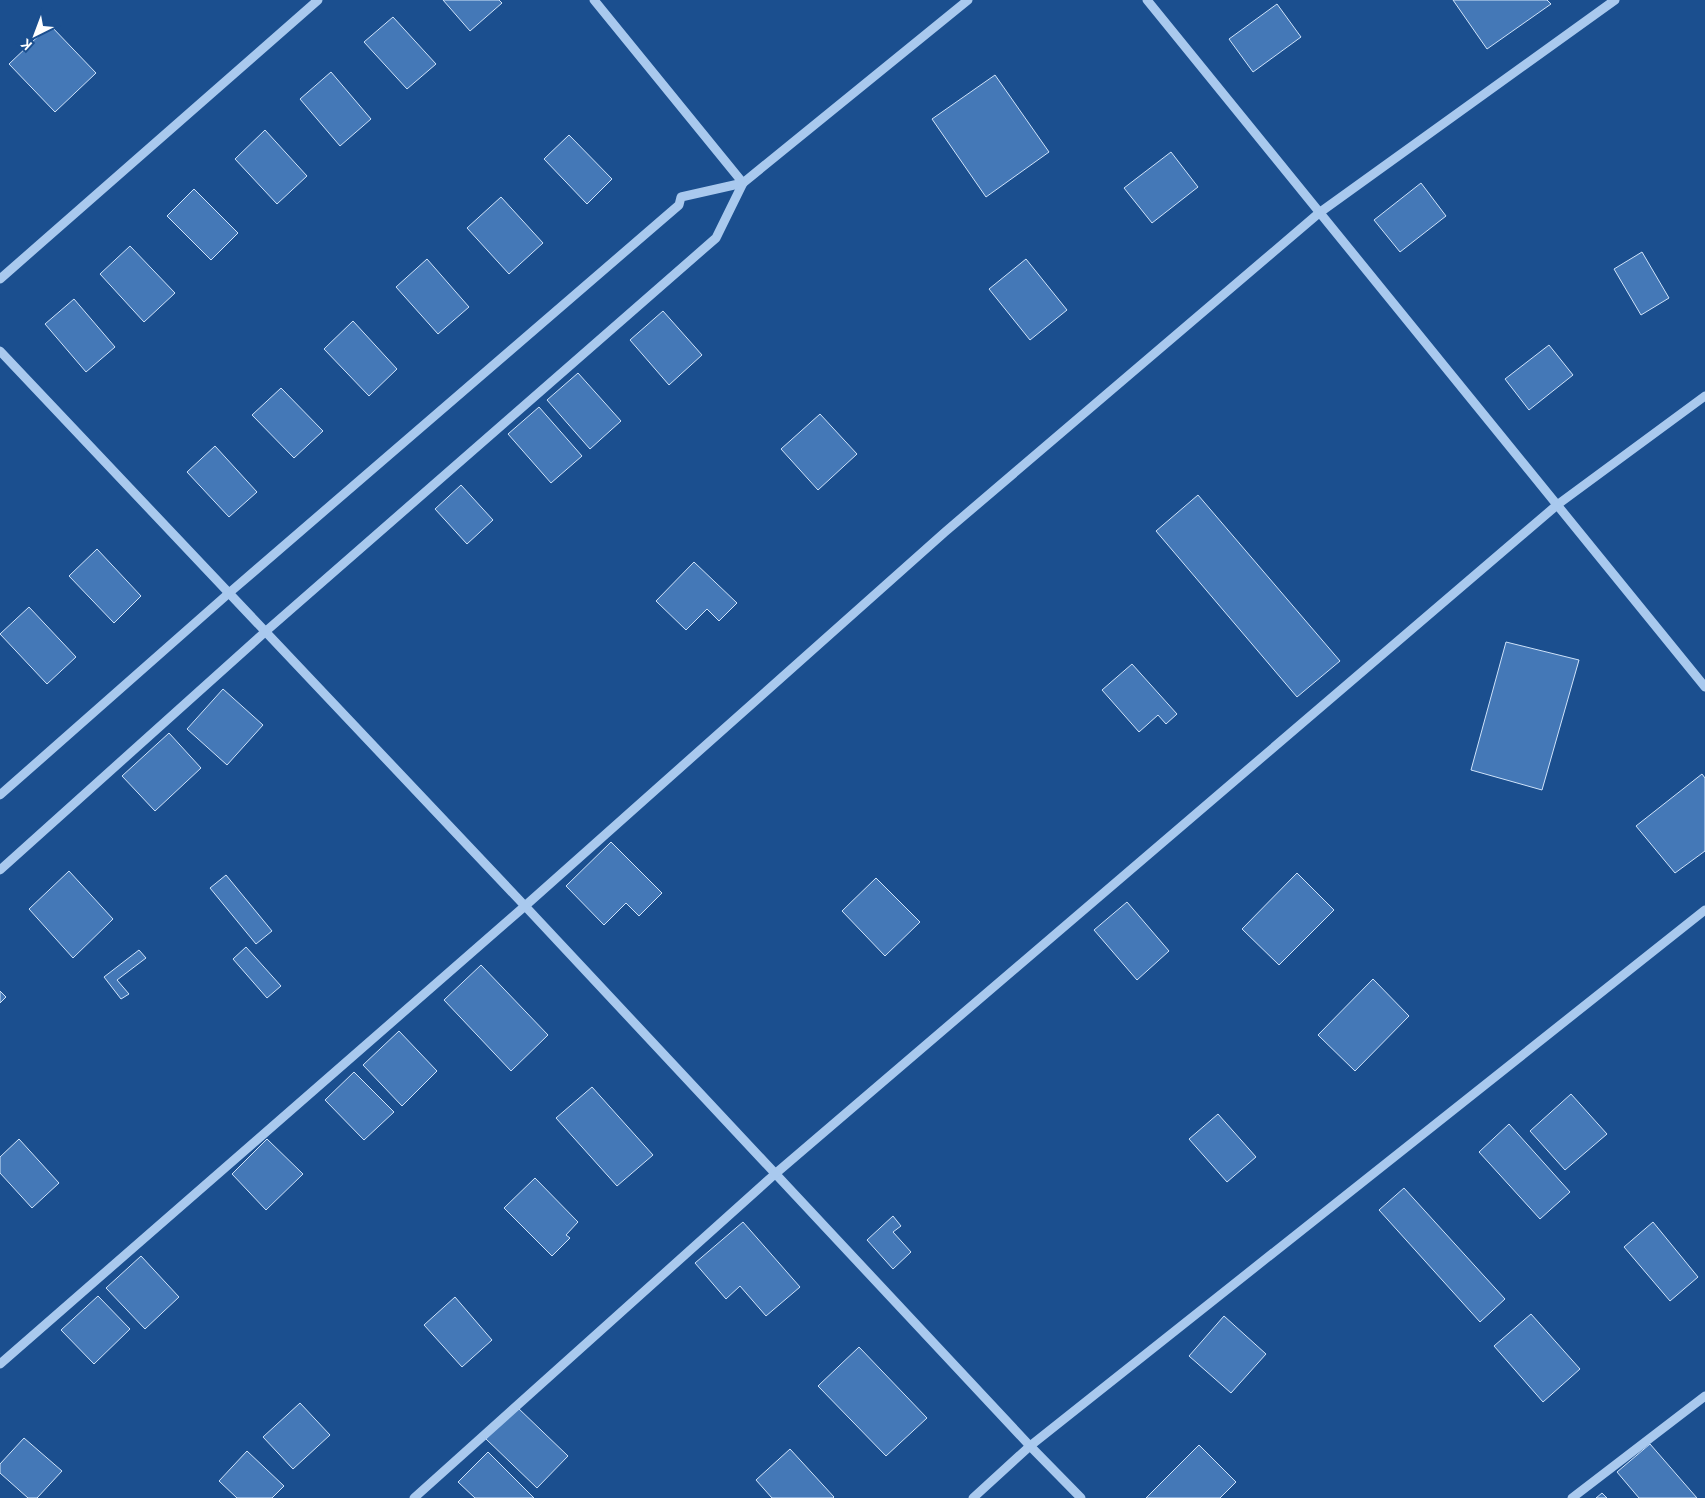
<svg xmlns="http://www.w3.org/2000/svg" width="1705" height="1498" viewBox="0 0 1705 1498" font-family="'Space Grotesk',sans-serif">
<style>
.building{fill:#4478b7;stroke:#cfe3fa}
.lines{fill:none;stroke-linecap:round;stroke-linejoin:round}
.minor{stroke:#a9c9ee;stroke-width:9}
</style>
<rect width="100%" height="100%" fill="#1b4f8f"/>
<g class="building">
<path d="M443 0H499L502 3 470 31Z"/>
<path d="M1453 0H1547L1551 4 1487 49Z"/>
<path d="M1277 4 1301 37 1253 72 1229 39Z"/>
<path d="M393 17 436 64 407 89 364 42Z"/>
<path d="M50 25 96 73 55 112 9 64Z"/>
<path d="M331 72 371 119 340 146 300 99Z"/>
<path d="M995 75 1049 152 986 197 932 119Z"/>
<path d="M265 130 307 176 277 204 235 159Z"/>
<path d="M569 135 612 179 587 204 544 159Z"/>
<path d="M1171 152 1198 187 1152 223 1124 188Z"/>
<path d="M1421 183 1446 216 1400 252 1374 220Z"/>
<path d="M194 189 238 233 211 260 167 216Z"/>
<path d="M501 197 543 243 509 274 467 228Z"/>
<path d="M130 246 175 293 144 322 100 274Z"/>
<path d="M1642 252 1669 298 1641 315 1614 269Z"/>
<path d="M427 259 469 307 438 334 396 287Z"/>
<path d="M1026 259 1067 310 1030 340 989 289Z"/>
<path d="M74 299 115 347 86 372 45 324Z"/>
<path d="M663 311 702 355 669 385 630 340Z"/>
<path d="M353 321 397 369 369 396 324 349Z"/>
<path d="M1549 345 1573 375 1529 410 1505 379Z"/>
<path d="M578 373 621 421 590 449 547 400Z"/>
<path d="M281 388 323 431 294 458 252 415Z"/>
<path d="M539 407 582 456 551 483 508 434Z"/>
<path d="M820 414 857 454 818 490 781 449Z"/>
<path d="M215 446 257 492 229 517 187 472Z"/>
<path d="M461 485 493 520 467 544 435 509Z"/>
<path d="M1198 495 1340 661 1297 697 1156 531Z"/>
<path d="M97 549 141 596 114 623 69 576Z"/>
<path d="M694 562 737 603 719 621 707 609 686 630 656 601Z"/>
<path d="M29 607 76 657 47 684 0 634Z"/>
<path d="M1506 642 1579 660 1542 790 1471 770Z"/>
<path d="M1132 664 1177 714 1166 724 1158 715 1139 732 1102 690Z"/>
<path d="M223 689 263 725 227 765 187 729Z"/>
<path d="M169 733 201 768 155 811 122 776Z"/>
<path d="M1702 774 1705 778V851L1675 873 1636 826Z"/>
<path d="M611 842 662 893 639 916 626 903 604 925 566 886Z"/>
<path d="M69 871 113 919 73 958 29 909Z"/>
<path d="M1297 873 1334 910 1279 965 1242 929Z"/>
<path d="M226 875 272 931 256 944 210 888Z"/>
<path d="M876 878 920 922 885 956 842 911Z"/>
<path d="M1127 902 1169 951 1137 980 1094 930Z"/>
<path d="M246 947 281 986 267 998 233 959Z"/>
<path d="M139 950 146 958 117 980 129 994 121 999 104 977Z"/>
<path d="M481 965 548 1035 511 1071 444 1000Z"/>
<path d="M1373 979 1409 1016 1355 1071 1318 1035Z"/>
<path d="M0 991 6 997 0 1003Z"/>
<path d="M399 1031 437 1071 402 1106 363 1065Z"/>
<path d="M354 1072 394 1112 364 1140 325 1100Z"/>
<path d="M592 1087 653 1155 617 1186 556 1118Z"/>
<path d="M1571 1094 1607 1134 1565 1170 1530 1131Z"/>
<path d="M1218 1114 1256 1157 1227 1182 1189 1139Z"/>
<path d="M1509 1124 1570 1192 1540 1219 1479 1152Z"/>
<path d="M19 1139 59 1183 32 1208 0 1173V1157Z"/>
<path d="M267 1139 303 1174 266 1210 232 1174Z"/>
<path d="M535 1178 578 1222 566 1235 570 1238 552 1256 504 1208Z"/>
<path d="M1404 1188 1505 1299 1480 1322 1379 1210Z"/>
<path d="M893 1216 901 1226 893 1232 911 1252 893 1269 867 1240Z"/>
<path d="M743 1222 800 1287 766 1316 740 1286 726 1299 695 1263Z"/>
<path d="M1653 1222 1698 1277 1670 1301 1624 1247Z"/>
<path d="M141 1256 179 1297 145 1329 106 1288Z"/>
<path d="M98 1296 130 1329 94 1364 61 1330Z"/>
<path d="M455 1297 492 1340 462 1367 424 1325Z"/>
<path d="M1531 1314 1580 1369 1543 1402 1494 1346Z"/>
<path d="M1224 1316 1266 1354 1231 1393 1189 1356Z"/>
<path d="M859 1347 927 1418 886 1456 818 1386Z"/>
<path d="M300 1403 330 1435 293 1469 263 1437Z"/>
<path d="M517 1407 568 1456 537 1488 486 1439Z"/>
<path d="M24 1438 62 1471 37 1498H28L0 1473V1464Z"/>
<path d="M1650 1444 1697 1498H1639L1617 1472Z"/>
<path d="M1199 1445 1236 1482 1220 1498H1146Z"/>
<path d="M790 1449 834 1497 833 1498H772L756 1480Z"/>
<path d="M247 1451 284 1486 272 1498H237L219 1481Z"/>
<path d="M488 1452 534 1498H475L458 1482Z"/>
<path d="M1602 1493 1607 1498H1596Z"/>
</g>
<g class="lines">
<g class="minor">
<path d="M594 0 743 183"/>
<path d="M1147 0 1705 687"/>
<path d="M0 279 318 0"/>
<path d="M0 351 525 906 1030 1446 1081 1498"/>
<path d="M0 795 229 593 679 205 681 197 743 183"/>
<path d="M0 870 265 632 716 238 743 183 968 0"/>
<path d="M0 1364 525 906 945 532 1319 213 1615 0"/>
<path d="M414 1498 775 1174 1557 505 1705 396"/>
<path d="M973 1498 1030 1446 1705 910"/>
<path d="M1572 1498 1705 1396"/>
</g>
</g>
<g transform="translate(35 35) rotate(222)" stroke="#1b4f8f" stroke-width="4" paint-order="stroke">
<path d="M0-4L9 19L0 12L-9 19Z" fill="#ffffff"/>
<text y="-8" font-size="14" font-weight="bold" text-anchor="middle" fill="#ffffff">K</text>
</g>
</svg>
